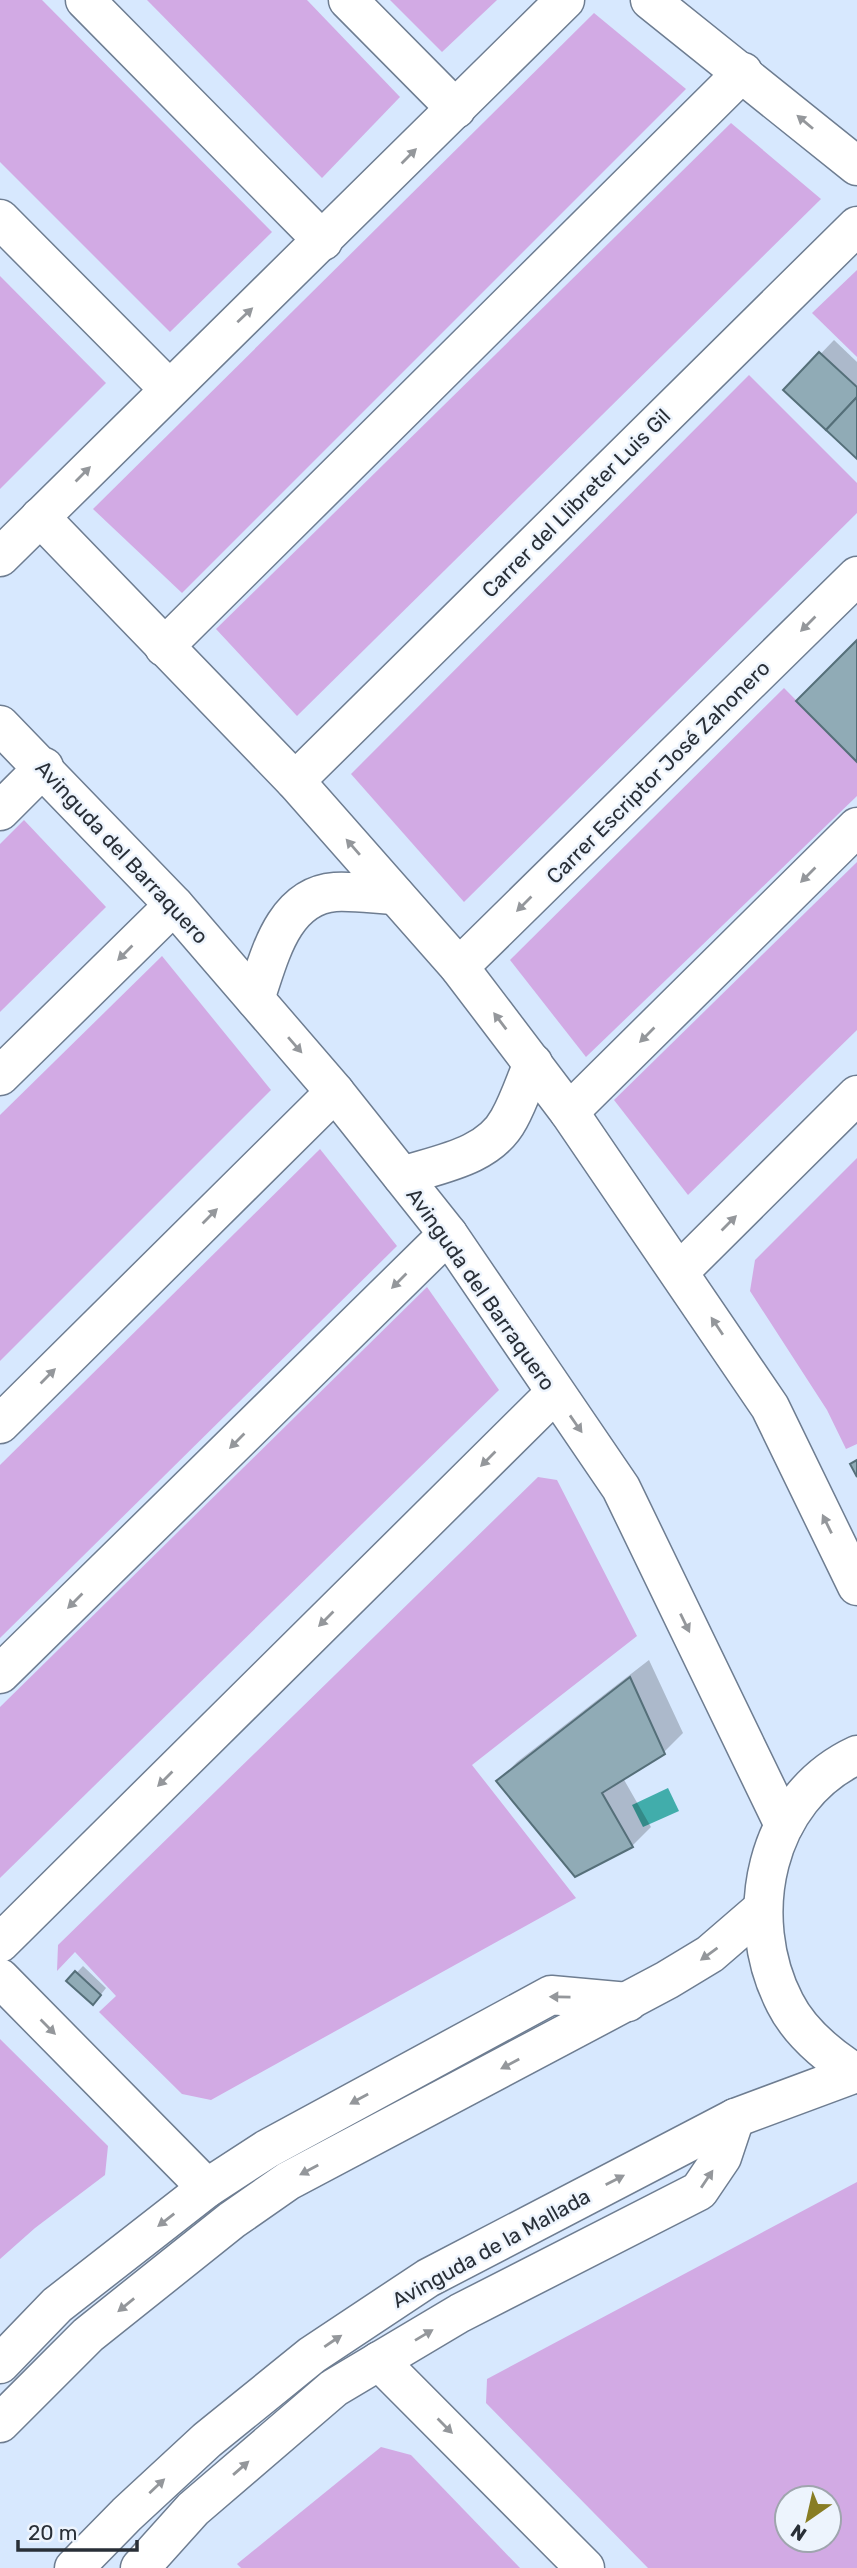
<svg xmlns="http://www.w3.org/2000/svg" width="857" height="2568" viewBox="0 0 857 2568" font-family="Rubik,sans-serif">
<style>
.green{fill:#d2aae4;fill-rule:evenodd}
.water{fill:#41adab}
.shadow{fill:#0003}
.building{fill:#90abb6;stroke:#556f79;stroke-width:2}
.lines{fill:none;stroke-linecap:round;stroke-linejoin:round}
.minor-casing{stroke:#6e7d91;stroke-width:41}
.minor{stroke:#fff;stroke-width:38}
.oneway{fill:#94979b}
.labels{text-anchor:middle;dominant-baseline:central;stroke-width:5;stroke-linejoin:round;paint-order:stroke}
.street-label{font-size:21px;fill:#292f37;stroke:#edf4fd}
</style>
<rect width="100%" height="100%" fill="#d7e8fe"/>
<g class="green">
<path d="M0 0H42L272 232 170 332 0 162Z"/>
<path d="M147 0H307L400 97 322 178Z"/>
<path d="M390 0H497L442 52Z"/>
<path d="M594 13 686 89 182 593 93 509Z"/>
<path d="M731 123 821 199 297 716 216 629Z"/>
<path d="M857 270V357L812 313Z"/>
<path d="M0 276 106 383 0 489Z"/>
<path d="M749 375 857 483V513L464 902 351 774Z"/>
<path d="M784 688 857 762V796L586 1057 510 960Z"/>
<path d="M24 820 106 907 0 1012V844Z"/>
<path d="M857 862V1030L688 1195 614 1100Z"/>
<path d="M162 956 271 1090 0 1361V1115Z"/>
<path d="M320 1149 397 1246 0 1638V1465Z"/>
<path d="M857 1158V1444L846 1449 827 1410 750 1291 755 1260Z"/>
<path d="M427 1287 499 1390 0 1878V1707Z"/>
<path d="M538 1477 557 1480 637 1636 472 1765 576 1898 211 2100 182 2094 99 2012 116 1996 75 1952 57 1971 58 1945Z"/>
<path d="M0 2039 108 2146 105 2175 35 2228 0 2259Z"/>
<path d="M857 2182V2568H648L486 2403 487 2379ZM829 2498V2540H787V2498Z"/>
<path d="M381 2447 411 2455 520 2568H241L237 2564Z"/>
</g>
<path class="water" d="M668 1788 679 1811 643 1827 632 1805Z"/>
<g class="shadow">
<path d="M834 340 857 362V456L786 390Z"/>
<path d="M649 1660 683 1733 664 1752 623 1778 651 1827 632 1846 498 1781 517 1762Z"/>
<path d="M83 1966 106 1988 99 1997 69 1981Z"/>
</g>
<g class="building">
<path d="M819 352 857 387V397L826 430 783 390Z"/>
<path d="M857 397V459L826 430Z"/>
<path d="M857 640V762L796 701Z"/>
<path d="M857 1460V1477L850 1464Z"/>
<path d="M630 1677 665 1754 602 1793 633 1847 575 1877 496 1781Z"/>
<path d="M75 1971 101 1995 93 2005 66 1981Z"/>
</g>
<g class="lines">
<g class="minor-casing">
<g id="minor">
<path d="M85 0 323 241"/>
<path d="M348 0 456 109"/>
<path d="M650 0 857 166"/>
<path d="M0 219 168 388"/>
<path d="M40 517 295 781 459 967 494 1013 569 1112 770 1407 857 1586"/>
<path d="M0 557 565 0"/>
<path d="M164 647 743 72"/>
<path d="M0 725 174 905 335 1092 448 1234 621 1488 784 1825"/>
<path d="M295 781 857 226"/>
<path d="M0 811 44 767"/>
<path d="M459 967 857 576"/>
<path d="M255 999C269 959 282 896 335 892 354 891 375 894 395 895"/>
<path d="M0 1076 174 905"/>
<path d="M569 1112 857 827"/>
<path d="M402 1176C439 1164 489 1157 509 1119 519 1101 525 1082 533 1063"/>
<path d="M680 1271 857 1095"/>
<path d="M0 1424 335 1092"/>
<path d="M0 1674 448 1234"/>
<path d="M857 1755C764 1798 741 1918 785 2003 800 2033 830 2057 857 2074"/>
<path d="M0 1943 554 1394"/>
<path d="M0 1978 207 2188"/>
<path d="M379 2361 585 2568"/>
<path d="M0 2364 57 2305 207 2188 267 2149 551 1995 628 2002"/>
<path d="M0 2423 88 2335 232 2220 288 2181 667 1980 710 1954 761 1910"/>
<path d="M74 2568 127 2514 207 2440 312 2355 428 2278 735 2118 856 2073"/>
<path d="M140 2568 193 2509 334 2388 460 2313 699 2191 722 2157 735 2118"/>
</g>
</g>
<use href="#minor" class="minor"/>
</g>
<defs><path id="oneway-solid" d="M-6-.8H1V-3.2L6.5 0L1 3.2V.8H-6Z" transform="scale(1.75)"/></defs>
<g class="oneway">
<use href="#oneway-solid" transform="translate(805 122) rotate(-140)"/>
<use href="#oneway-solid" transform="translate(409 156) rotate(-45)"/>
<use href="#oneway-solid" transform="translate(245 315) rotate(-43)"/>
<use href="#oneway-solid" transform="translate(83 474) rotate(-45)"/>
<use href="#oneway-solid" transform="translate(808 624) rotate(135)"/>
<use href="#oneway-solid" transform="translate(353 847) rotate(-131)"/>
<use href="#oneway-solid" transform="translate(808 875) rotate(135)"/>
<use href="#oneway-solid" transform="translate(524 904) rotate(135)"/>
<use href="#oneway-solid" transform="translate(125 953) rotate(135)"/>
<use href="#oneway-solid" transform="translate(500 1021) rotate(-127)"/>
<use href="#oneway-solid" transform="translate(647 1035) rotate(135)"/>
<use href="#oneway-solid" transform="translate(295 1045) rotate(49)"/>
<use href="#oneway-solid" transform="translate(210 1216) rotate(-45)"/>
<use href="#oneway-solid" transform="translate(729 1223) rotate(-45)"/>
<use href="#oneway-solid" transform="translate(399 1281) rotate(135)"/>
<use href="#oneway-solid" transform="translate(717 1326) rotate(-124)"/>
<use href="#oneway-solid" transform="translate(48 1376) rotate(-45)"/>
<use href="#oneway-solid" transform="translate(576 1424) rotate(55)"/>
<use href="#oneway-solid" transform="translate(237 1441) rotate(135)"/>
<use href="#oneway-solid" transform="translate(488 1459) rotate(135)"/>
<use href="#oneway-solid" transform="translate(827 1524) rotate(-116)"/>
<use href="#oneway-solid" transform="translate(75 1601) rotate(135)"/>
<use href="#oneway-solid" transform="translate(326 1619) rotate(135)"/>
<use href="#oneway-solid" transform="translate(685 1623) rotate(64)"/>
<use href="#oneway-solid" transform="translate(165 1779) rotate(135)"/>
<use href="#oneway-solid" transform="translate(709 1954) rotate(144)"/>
<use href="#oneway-solid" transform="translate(560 1997) rotate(-179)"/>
<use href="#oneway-solid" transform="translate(48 2027) rotate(45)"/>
<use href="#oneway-solid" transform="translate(510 2064) rotate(152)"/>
<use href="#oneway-solid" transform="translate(359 2099) rotate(151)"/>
<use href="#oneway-solid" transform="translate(309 2170) rotate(152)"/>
<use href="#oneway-solid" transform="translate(707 2179) rotate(-56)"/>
<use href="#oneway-solid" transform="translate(615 2180) rotate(-27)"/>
<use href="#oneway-solid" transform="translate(166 2220) rotate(142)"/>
<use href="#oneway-solid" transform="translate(126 2305) rotate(141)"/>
<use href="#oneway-solid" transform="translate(424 2335) rotate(-31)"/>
<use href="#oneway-solid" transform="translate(333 2341) rotate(-34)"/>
<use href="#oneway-solid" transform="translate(445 2426) rotate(45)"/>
<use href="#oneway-solid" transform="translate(241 2468) rotate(-41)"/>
<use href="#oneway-solid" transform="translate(157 2486) rotate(-43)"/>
</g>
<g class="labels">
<g class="street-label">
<text transform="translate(576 503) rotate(-45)">Carrer del Llibreter Luis Gil</text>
<text transform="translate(658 772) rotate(-45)">Carrer Escriptor José Zahonero</text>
<text transform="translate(122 852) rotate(47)">Avinguda del Barraquero</text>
<text transform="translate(481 1289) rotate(55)">Avinguda del Barraquero</text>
<text transform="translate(491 2248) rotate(-29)">Avinguda de la Mallada</text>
</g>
</g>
<g transform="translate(808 2519) rotate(214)"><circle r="33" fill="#edf4fd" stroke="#9fa5ae" stroke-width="2"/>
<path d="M0-5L12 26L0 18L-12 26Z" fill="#887d24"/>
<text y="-10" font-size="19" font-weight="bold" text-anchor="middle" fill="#292f37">N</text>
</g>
<path d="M18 2540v10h119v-10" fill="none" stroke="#292f37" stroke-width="3.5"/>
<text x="28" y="2540" font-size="21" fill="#292f37" stroke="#edf4fd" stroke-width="5" paint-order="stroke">20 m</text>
</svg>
